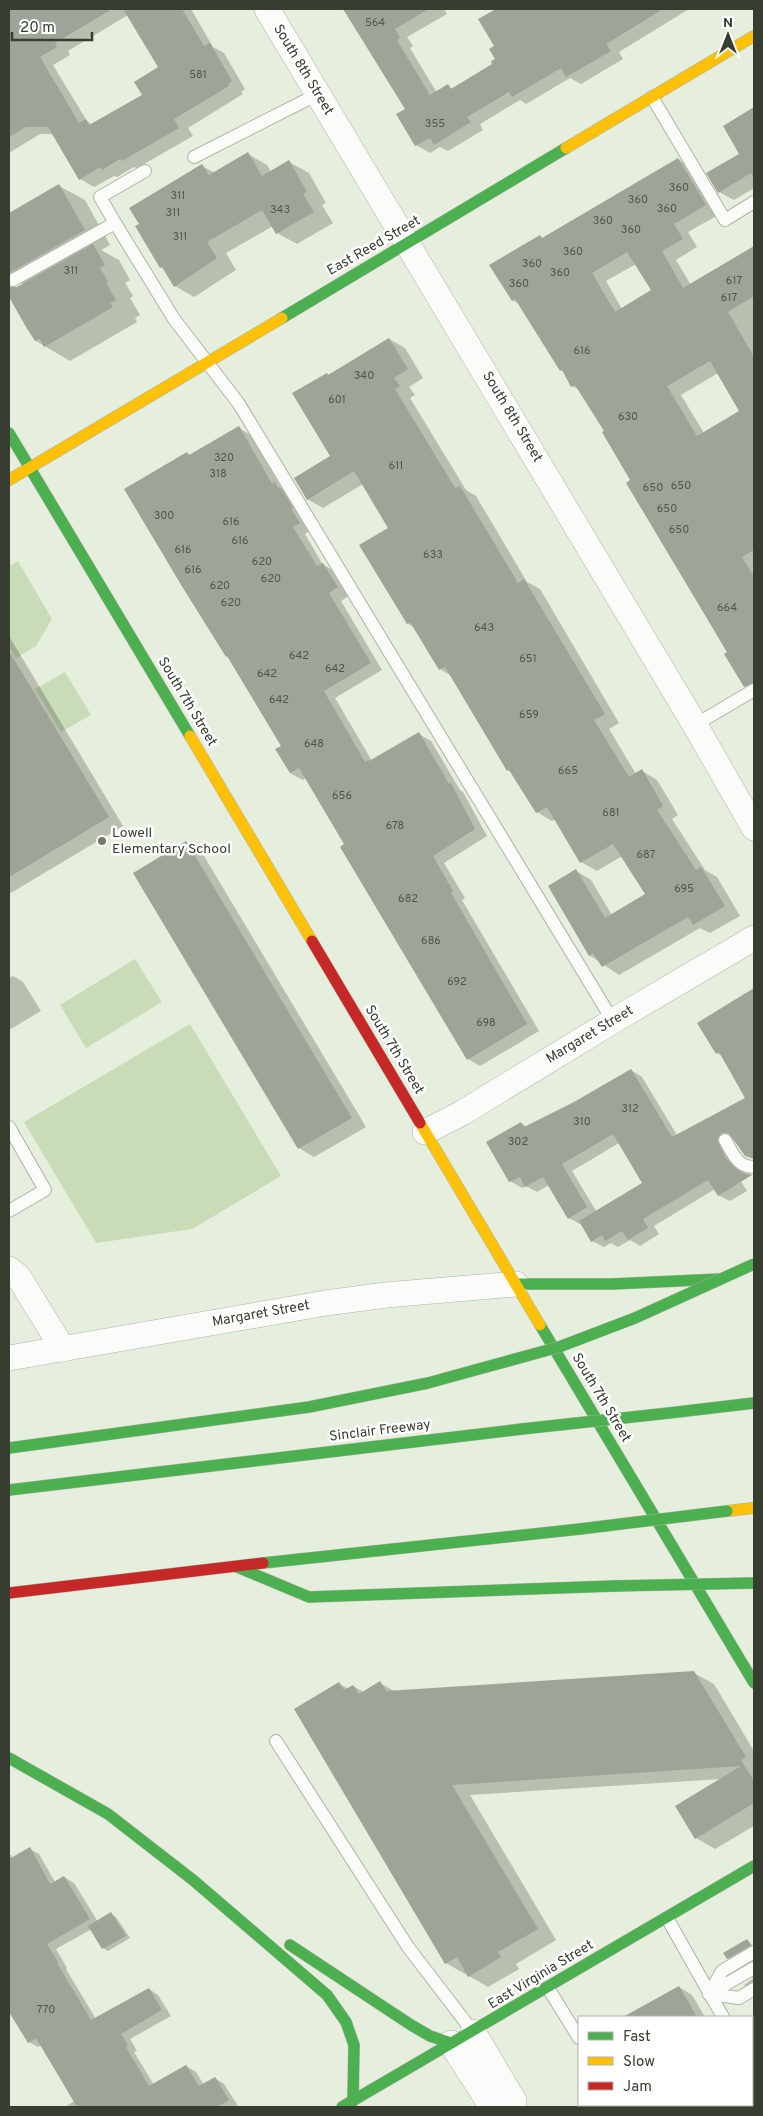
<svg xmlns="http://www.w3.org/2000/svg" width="763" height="2116" viewBox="0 0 763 2116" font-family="Overpass,sans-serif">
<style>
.green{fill:#cadcb7}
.shadow{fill:#0003;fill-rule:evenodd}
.building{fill:#9ea498;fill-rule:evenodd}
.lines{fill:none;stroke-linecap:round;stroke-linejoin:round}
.lane-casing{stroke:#adb4a7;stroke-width:14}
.street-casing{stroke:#adb4a7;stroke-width:26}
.fast-casing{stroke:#adb4a7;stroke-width:12}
.slow-casing{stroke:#adb4a7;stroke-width:12}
.jam-casing{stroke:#adb4a7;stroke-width:12}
.lane{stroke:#fbfcfa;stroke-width:12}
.street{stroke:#fbfcfa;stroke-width:25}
.fast{stroke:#4caf50;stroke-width:11}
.slow{stroke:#ffc107;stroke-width:11}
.jam{stroke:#c62828;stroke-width:11}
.fast-bridge-casing{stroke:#adb4a7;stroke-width:12;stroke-linecap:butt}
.fast-bridge{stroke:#4caf50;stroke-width:11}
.poi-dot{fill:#747b6d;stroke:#fff;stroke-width:2}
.labels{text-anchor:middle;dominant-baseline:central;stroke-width:5;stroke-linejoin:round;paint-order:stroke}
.number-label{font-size:11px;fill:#51574b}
.street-label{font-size:14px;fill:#373d31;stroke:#fff}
.poi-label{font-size:14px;fill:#373d31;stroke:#fff;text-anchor:start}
</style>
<rect width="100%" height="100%" fill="#e6eedd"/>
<g class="green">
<path d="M18 561 52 619 36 646 16 658 9 647V566Z"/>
<path d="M65 672 91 715 61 732 35 689Z"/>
<path d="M135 959 162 1002 86 1048 60 1005Z"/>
<path d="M190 1024 281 1176 192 1229 96 1243 24 1122Z"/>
</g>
<g class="shadow">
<path d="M9 9H191L213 47 224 53 245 89 241 92 243 94 188 128 193 136 137 168 134 167 117 177 114 176 94 187 80 179 54 134H40L9 153ZM128 15 160 68 143 95 92 125 87 121 53 65 70 55 68 51Z"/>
<path d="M347 9H444L447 14 407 37 413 46 410 48 437 93 448 86 453 89 494 65 497 59 495 9H689L619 52 623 59 581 84 570 78 526 104 520 100 480 124 483 130 448 151 440 147 430 153 416 145 407 109Z"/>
<path d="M754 109V188L734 200 719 192 741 154 724 126Z"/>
<path d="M248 154 267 165 271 172 289 162 309 173 326 203 322 205 333 223 297 244 277 233 273 226 226 253 236 270 194 297 175 286 165 270 161 267 202 166 215 173Z"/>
<path d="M678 159 692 168 720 214 688 232 697 247 676 260 691 285 754 247V691L745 686 606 431 580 390 572 386 564 372 561 370 521 305 512 300 543 239ZM636 264 652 291 622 309 606 281ZM718 373 741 411 704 433 681 395Z"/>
<path d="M59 186 85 200 110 245 101 250 119 260 130 280 125 283 133 296 130 298 140 315 135 318 137 322 70 361 36 341 15 306 23 284 9 276V214Z"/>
<path d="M389 339 405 348 423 378 409 387 415 395 410 398 466 490 476 496 527 582 540 589 619 723 609 729 636 774 642 771 657 780 678 815 672 819 705 870 717 877 740 916 710 933 700 928 619 975 589 955 576 871 591 880 612 915 647 895 622 856 597 871 581 862 556 819 552 821 537 812 512 773 508 770 453 677 440 669 415 628 407 623 389 529 363 484 323 508 307 499 332 457 327 374 329 375Z"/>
<path d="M239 428 251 435 281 487 287 491 311 530 305 534 323 565 335 571 350 595 341 601 382 670 335 698 372 761 419 734 431 741 460 790 463 792 487 836 444 863 465 898 462 900 539 1031 480 1066 468 1059 306 778 303 780 290 773 283 746 229 658 227 656 187 453 190 455Z"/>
<path d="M9 636 123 826 9 894Z"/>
<path d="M186 843 201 851 366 1127 314 1157 299 1148Z"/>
<path d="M13 976 23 982 41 1011 9 1030V978Z"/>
<path d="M754 990V1159L743 1152 733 1139 729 1143 738 1167 746 1176 740 1180 747 1191 730 1201 718 1195 715 1189 654 1226 659 1234 640 1246 630 1240 618 1247 611 1243 604 1247 592 1241 582 1223 580 1224 569 1218 549 1185 537 1192 526 1186 522 1188 510 1181 521 1123 527 1127 575 1103 631 1070 642 1077 677 1135 746 1098 722 1056 717 1053 699 1023ZM619 1143 643 1183 596 1211 572 1171Z"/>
<path d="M694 1673 714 1684 754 1751V1826L715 1849 696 1838 722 1779 470 1795 556 1940 516 1964 519 1969 488 1987 469 1976 467 1973 465 1974 446 1963 339 1684 349 1689 353 1686 364 1692 380 1683 396 1692Z"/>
<path d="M30 1849 39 1854 55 1882 64 1877 74 1883 98 1922 111 1914 116 1917 130 1938 108 1951 103 1948 92 1929 56 1949 67 1968 66 1969 96 2019 149 1989 158 1995 171 2016 130 2039 137 2051 134 2052 154 2085 186 2066 196 2072 204 2085 215 2078 224 2084 238 2106 235 2107H65L74 2101 42 2045 38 2047 29 2042 9 2005V1852L13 1859Z"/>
<path d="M747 1940 754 1947 732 1961 728 1958Z"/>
<path d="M754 1978V1991L744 1985Z"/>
<path d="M679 1987 692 1995 705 2017H626Z"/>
<path d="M754 2026V2045L752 2038V2027Z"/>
<path d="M752 2097 754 2107H666L665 2105H752Z"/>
</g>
<g class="building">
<path d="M9 9H112L55 43 57 47 40 57 79 123 86 119 89 125 142 95 134 82 158 67 123 9H182L204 46 210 43 232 81 228 84 229 86 174 119 179 128 122 161 120 159 102 170 100 167 79 180 48 127H26L9 137Z"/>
<path d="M343 9H429L395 29 400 38 397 40 430 95 448 84 451 89 492 64 491 61 495 59 489 49 494 46 478 19 496 9H663L606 44 611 51 566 77 561 68 512 97 509 92 467 117 471 122 434 145 430 138 415 146 396 114 405 109Z"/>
<path d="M754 107V178L751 173 718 193 706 173 739 154 723 126Z"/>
<path d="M248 152 262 176 289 160 307 192 303 194 314 212 276 234 262 210 207 242 217 258 174 287 162 267 160 268 135 226 139 224 129 208 202 164 209 175Z"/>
<path d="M678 158 706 205 674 224 683 239 662 251 683 288 754 246V296L728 312 754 357V550L742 557 754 577V682L744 687 724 654 727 652 626 483 630 480 602 432 604 431 575 385 571 387 562 370 560 371 515 299 512 301 489 265 540 235 542 238ZM627 252 651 290 615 312 592 273ZM710 361 739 411 697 436 667 386Z"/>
<path d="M59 184 85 230 9 273V213Z"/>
<path d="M93 244 105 265 100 268 108 282 106 283 116 300 110 303 113 307 44 347 40 339 35 341 26 327 9 297V287H17Z"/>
<path d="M389 338 408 369 394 378 400 386 395 389 455 488 460 486 518 583 524 579 605 714 594 720 629 777 642 769 663 806 657 810 696 870 701 867 725 906 693 925 688 917 602 967 593 953 589 956 548 886 576 869 605 918 645 894 613 844 580 863 547 807 536 813 509 770 507 771 445 667 439 670 410 622 407 624 359 545 388 528 354 471 307 500 294 478 330 456 292 393 327 373 328 375Z"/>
<path d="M239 426 272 484 275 482 278 488 280 487 293 508 291 509 300 523 293 527 317 566 323 563 338 587 329 593 371 663 324 691 365 762 368 760 369 761 419 732 449 784 451 783 475 829 433 856 453 891 451 893 527 1024 467 1060 340 847 344 844 299 768 290 773 275 749 281 746 227 656 226 657 183 588 124 489 187 452 189 455Z"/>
<path d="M9 651 109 817 9 877Z"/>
<path d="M186 841 352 1118 298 1149 133 873Z"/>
<path d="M754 988V1159L745 1156 729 1133H721L717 1140 726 1158 734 1167 741 1172 752 1175 718 1196 708 1180 643 1219 648 1228 628 1240 622 1231 605 1241 602 1235 591 1242 579 1221 642 1183 613 1134 562 1164 587 1207 568 1219 543 1177 525 1187 520 1177 509 1182 486 1142 521 1122 524 1127 574 1102 631 1069 672 1137 745 1098 719 1052 716 1054 697 1023Z"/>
<path d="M694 1671 746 1757 741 1760 754 1781V1803L695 1839 675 1806 741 1766 452 1785 538 1929 498 1952 501 1957 468 1977 457 1957 445 1964 294 1709 339 1682 344 1690 353 1685 359 1694 380 1681 386 1691Z"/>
<path d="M30 1847 50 1884 64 1876 90 1919 47 1944 58 1962 57 1963 91 2020 149 1988 162 2010 121 2034 128 2045 126 2047 149 2086 186 2065 199 2086 215 2077 229 2100 217 2107H77L36 2038 28 2043 9 2012V1859Z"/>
<path d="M111 1912 126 1936 102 1949 88 1926Z"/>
<path d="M747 1939 751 1945 727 1959 723 1953Z"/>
<path d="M679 1986 697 2017H623Z"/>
</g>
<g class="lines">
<g class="lane-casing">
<g id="lane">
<path d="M652 97 725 220 754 202"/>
<path d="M194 157 318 94"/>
<path d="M115 223 100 197 145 171"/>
<path d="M13 280 115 223 174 319 239 404 613 1021"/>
<path d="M695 725 754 690"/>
<path d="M9 1127 45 1190 9 1211"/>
<path d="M725 1140C733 1153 737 1167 754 1167"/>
<path d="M276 1741 408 1947 473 2032"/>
<path d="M667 1918 723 2017"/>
<path d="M548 1988 579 2038"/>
<path d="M709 1994 722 1971 754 1952"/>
<path d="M709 1994 754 1968"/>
<path d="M709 1994 739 1998 754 1989"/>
<path d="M752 2068 754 2072"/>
<path d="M618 2105 620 2107"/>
</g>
</g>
<g class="street-casing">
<g id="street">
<path d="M267 9 695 725 754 828"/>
<path d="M425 1132 462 1113 613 1021 754 938"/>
<path d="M9 1269 18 1276 63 1349"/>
<path d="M9 1358 326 1303 386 1295 516 1284"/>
<path d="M473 2032 514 2101 512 2107"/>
<path d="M451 2043 492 2107"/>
</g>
</g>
<g class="fast-casing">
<g id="fast">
<path d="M282 318 566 148"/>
<path d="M9 433 190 736"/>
<path d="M516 1284H612L720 1279"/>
<path d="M540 1325 754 1683"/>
<path d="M669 1413 754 1403"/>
<path d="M9 1448 309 1407 428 1383 486 1367"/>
<path d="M9 1490 522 1429"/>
<path d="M263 1563 580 1529"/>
<path d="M237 1567 309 1597 614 1586"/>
<path d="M9 1758 108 1814 193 1880 327 1995 346 2022 354 2045 353 2101"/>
<path d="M290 1945 411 2025 430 2036 451 2043"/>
<path d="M342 2107 754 1866"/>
</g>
</g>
<g class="slow-casing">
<g id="slow">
<path d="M566 148 754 36"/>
<path d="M9 480 282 318"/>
<path d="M190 736 312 941"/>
<path d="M420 1123 540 1325"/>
<path d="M727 1511 754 1508"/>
</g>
</g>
<g class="jam-casing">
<g id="jam">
<path d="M312 941 420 1123"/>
<path d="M9 1593 263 1563"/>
</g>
</g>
<use href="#lane" class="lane"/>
<use href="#street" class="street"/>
<use href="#fast" class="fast"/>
<use href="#slow" class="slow"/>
<use href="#jam" class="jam"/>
<g class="fast-bridge-casing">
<g id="fast-bridge">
<path d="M486 1367 559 1347 635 1318 754 1264"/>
<path d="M522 1429 669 1413"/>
<path d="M580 1529 727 1511"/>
<path d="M614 1586 754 1583"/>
</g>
</g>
<use href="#fast-bridge" class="fast-bridge"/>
</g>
<circle class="poi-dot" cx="102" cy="841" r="5"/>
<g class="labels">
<g class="number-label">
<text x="375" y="23">564</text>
<text x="198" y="75">581</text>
<text x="435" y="124">355</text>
<text x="679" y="188">360</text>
<text x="178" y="196">311</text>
<text x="638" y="200">360</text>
<text x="667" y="209">360</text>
<text x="280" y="210">343</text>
<text x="173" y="213">311</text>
<text x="603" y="221">360</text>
<text x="631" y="230">360</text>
<text x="180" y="237">311</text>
<text x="573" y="252">360</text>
<text x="532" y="264">360</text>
<text x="71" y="271">311</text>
<text x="560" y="273">360</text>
<text x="734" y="281">617</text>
<text x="519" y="284">360</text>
<text x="729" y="298">617</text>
<text x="582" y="351">616</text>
<text x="364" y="376">340</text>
<text x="337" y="400">601</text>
<text x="628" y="417">630</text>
<text x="224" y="458">320</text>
<text x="396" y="466">611</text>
<text x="218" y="474">318</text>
<text x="681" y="486">650</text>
<text x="653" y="488">650</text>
<text x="667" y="509">650</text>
<text x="164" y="516">300</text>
<text x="231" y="522">616</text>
<text x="679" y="530">650</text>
<text x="240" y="541">616</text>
<text x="183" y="550">616</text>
<text x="433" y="555">633</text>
<text x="262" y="562">620</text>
<text x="193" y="570">616</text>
<text x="271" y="579">620</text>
<text x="220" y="586">620</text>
<text x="231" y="603">620</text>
<text x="727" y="608">664</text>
<text x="484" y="628">643</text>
<text x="299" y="656">642</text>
<text x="528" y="659">651</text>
<text x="335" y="669">642</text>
<text x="267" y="674">642</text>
<text x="279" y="700">642</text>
<text x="529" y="715">659</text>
<text x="314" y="744">648</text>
<text x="568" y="771">665</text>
<text x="342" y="796">656</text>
<text x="611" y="813">681</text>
<text x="395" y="826">678</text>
<text x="646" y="855">687</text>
<text x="684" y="889">695</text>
<text x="408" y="899">682</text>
<text x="431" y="941">686</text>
<text x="457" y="982">692</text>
<text x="486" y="1023">698</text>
<text x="630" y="1109">312</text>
<text x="582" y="1122">310</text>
<text x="518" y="1142">302</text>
<text x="46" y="2010">770</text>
</g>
<g class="street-label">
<text transform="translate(303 70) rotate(59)">South 8th Street</text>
<text transform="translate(374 246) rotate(-30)">East Reed Street</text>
<text transform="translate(512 417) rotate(59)">South 8th Street</text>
<text transform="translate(187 702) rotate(59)">South 7th Street</text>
<text transform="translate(590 1035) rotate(-31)">Margaret Street</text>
<text transform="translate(394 1050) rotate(59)">South 7th Street</text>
<text transform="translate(261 1314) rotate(-10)">Margaret Street</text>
<text transform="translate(601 1398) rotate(59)">South 7th Street</text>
<text transform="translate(380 1431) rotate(-7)">Sinclair Freeway</text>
<text transform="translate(541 1975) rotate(-31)">East Virginia Street</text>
</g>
<g class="poi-label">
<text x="112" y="833">Lowell<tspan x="112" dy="16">Elementary School</tspan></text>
</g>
</g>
<rect width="763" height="2116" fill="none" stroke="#373d31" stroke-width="20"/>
<rect x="578" y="2016" width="175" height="90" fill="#ffffff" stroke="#afb1ad"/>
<rect x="588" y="2032" width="25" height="8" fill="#4caf50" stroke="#afb1ad"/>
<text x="623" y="2041" font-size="15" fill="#373d31">Fast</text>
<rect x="588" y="2057" width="25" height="8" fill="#ffc107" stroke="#afb1ad"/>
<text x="623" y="2066" font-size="15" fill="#373d31">Slow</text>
<rect x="588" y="2082" width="25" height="8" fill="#c62828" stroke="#afb1ad"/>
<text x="623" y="2091" font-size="15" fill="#373d31">Jam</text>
<g transform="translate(728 35)" stroke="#ffffff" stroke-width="4" paint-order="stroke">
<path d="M0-4L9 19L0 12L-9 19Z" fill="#373d31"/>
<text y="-8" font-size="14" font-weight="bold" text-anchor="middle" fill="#373d31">N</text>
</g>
<path d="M12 32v8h80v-8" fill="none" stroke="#373d31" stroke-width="2.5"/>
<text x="20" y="32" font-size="15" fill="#373d31" stroke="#ffffff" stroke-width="4" paint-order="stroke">20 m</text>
</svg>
